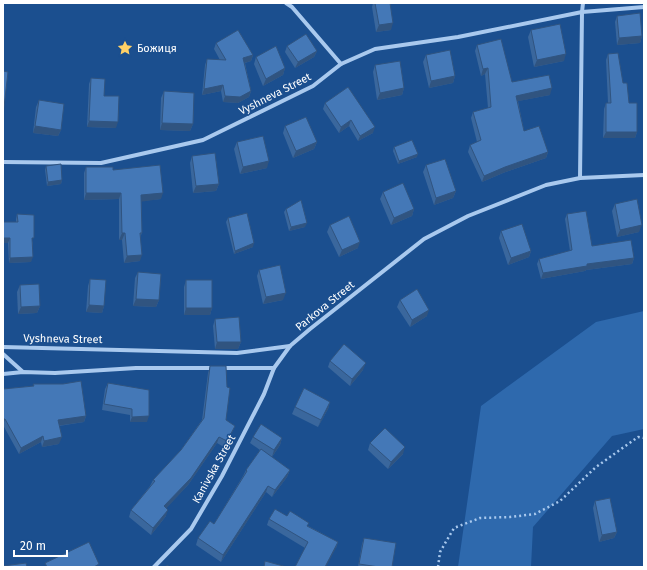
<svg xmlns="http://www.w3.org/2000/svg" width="647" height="570" viewBox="0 0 647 570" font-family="'Fira Sans',sans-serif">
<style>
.green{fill:#2e69ad}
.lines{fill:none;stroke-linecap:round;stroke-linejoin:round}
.path{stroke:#a9c9ee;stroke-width:2.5;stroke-dasharray:2 3;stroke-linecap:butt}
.minor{stroke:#a9c9ee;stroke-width:4}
.wall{fill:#3a679d}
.shaded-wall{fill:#305480}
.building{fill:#4478b7;stroke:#305480}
.labels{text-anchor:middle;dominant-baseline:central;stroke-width:3;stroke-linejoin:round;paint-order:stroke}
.poi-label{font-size:11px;fill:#fff;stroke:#1b4f8f;text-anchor:start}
.street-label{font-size:11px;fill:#fff;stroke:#1b4f8f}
</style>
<rect width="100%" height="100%" fill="#1b4f8f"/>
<path class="green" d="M644 311V429L612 436 533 527 531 567H458L481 406 596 322Z"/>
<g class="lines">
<path class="path" d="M438 567 440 552 454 528 480 518 510 517 535 514 560 501 596 467 638 437 644 438"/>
<g class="minor">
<path d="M286 3 292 7 341 64"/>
<path d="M3 162 101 163 203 140 313 86 341 64 375 49 458 37 582 12 644 7"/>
<path d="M580 178 582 12 583 3"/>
<path d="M3 347 237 353 290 346"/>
<path d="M3 354 23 372"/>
<path d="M223 368H274"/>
<path d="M3 374 23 372 55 373 136 368H214"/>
<path d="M154 567 191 529 222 476 264 394 274 368 290 346 310 329 424 239 468 216 546 185 580 178 644 175"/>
</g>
</g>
<g class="wall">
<path d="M373 3H390L391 30 376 32 372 7Z"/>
<path d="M617 16 642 36 640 43 617 45 615 22Z"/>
<path d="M531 30 564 61 534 67 528 37Z"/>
<path d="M216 43 253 55 251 61 245 63 251 91 249 97 238 103 223 102 221 91 202 95 205 65 207 59 220 60 214 49Z"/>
<path d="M477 45 512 82 550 95 518 101 524 131 548 152 546 158 503 173 482 182 468 152 470 145 477 142 471 118 473 112 488 108 485 74 481 76 475 51Z"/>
<path d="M287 46 317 51 314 57 295 68 285 52Z"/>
<path d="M608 54 623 83 629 103 637 132 635 138H603L604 109 606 103H608L606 60Z"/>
<path d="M426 55 455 76 453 83 429 88 423 62Z"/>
<path d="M256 57 285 68 283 75 263 86 254 64Z"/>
<path d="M375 65 404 88 402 95 377 100 373 72Z"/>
<path d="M91 78 104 96 116 128 87 127 89 84Z"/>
<path d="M164 91 193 124 190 131 160 130 161 98Z"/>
<path d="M39 100 61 130 58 136 33 133 36 107Z"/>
<path d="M325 103 373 133 358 141 349 126 339 133 323 109Z"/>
<path d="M285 126 317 142 314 149 293 158 283 133Z"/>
<path d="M237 142 267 168 240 174 234 149Z"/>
<path d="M394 147 417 157 398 164 393 151Z"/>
<path d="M192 156 219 184 216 191 193 193 190 163Z"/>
<path d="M426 165 456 191 453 198 434 205 423 172Z"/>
<path d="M46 166 62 180 61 184 47 186 45 170Z"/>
<path d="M86 167 113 170 161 199 141 201 142 233 140 237V261L124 263 122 240H119V199L84 200V173Z"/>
<path d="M383 192 414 209 412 216 391 225 380 199Z"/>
<path d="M615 204 639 232 617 237 612 211Z"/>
<path d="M286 209 305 227 289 231 284 212Z"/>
<path d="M17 214 33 243 31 262 9 263 8 243H3L16 222V219Z"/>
<path d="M567 214 592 246 634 258 632 264 586 270 585 271 541 279 537 264 539 259 570 251 565 219Z"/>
<path d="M228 218 253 247 234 254 226 222Z"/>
<path d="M330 225 358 248 339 257 327 232Z"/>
<path d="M501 231 531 251 529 257 508 265 499 238Z"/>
<path d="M259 270 283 300 263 304 257 276Z"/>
<path d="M138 272 159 300 156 307 133 306 135 278Z"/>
<path d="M90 279 104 306 102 313 86 312 88 286Z"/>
<path d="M186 280 212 308 210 315H184V287Z"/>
<path d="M20 285 40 306 37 313 18 314 17 292Z"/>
<path d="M400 300 427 316 410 327 397 307Z"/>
<path d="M215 319 241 342 238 349H215L213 326Z"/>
<path d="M330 361 363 370 350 386 328 367Z"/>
<path d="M210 366 226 420 235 426 232 432 224 447 217 443 188 485 166 508V516L151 535 129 517 131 510 150 486 153 480 181 450 202 420 208 373Z"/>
<path d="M108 383 147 422H130V415L102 410 105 389Z"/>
<path d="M33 384 86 416 84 422 59 426V444L42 447 41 442 19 454 3 425V389L33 386Z"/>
<path d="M330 402 328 409 318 427 292 414 295 407Z"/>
<path d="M253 437 282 438 280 445 272 457 290 470 287 477 272 497 266 492 221 562 196 545 198 538 214 524 243 476 246 470 260 450 250 443Z"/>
<path d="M370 443 403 454 388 469 368 450Z"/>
<path d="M595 501 617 532 614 538 599 542 593 508Z"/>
<path d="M269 519 308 526 338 542 336 548H305L267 525Z"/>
<path d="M364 538 392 567H358L362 544Z"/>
</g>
<g class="shaded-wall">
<path d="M393 23 391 30 376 32 379 25Z"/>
<path d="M642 36 640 43 617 45 619 38Z"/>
<path d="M317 51 314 57 295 68 298 62Z"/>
<path d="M566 54 564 61 534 67 537 60Z"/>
<path d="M253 55 251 61 241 64 243 58Z"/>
<path d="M285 68 283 75 263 86 266 79Z"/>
<path d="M488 68 485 74 481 76 483 69Z"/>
<path d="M455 76 453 83 429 88 431 81Z"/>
<path d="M223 85 221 91 202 95 204 89Z"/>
<path d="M404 88 402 95 377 100 380 93Z"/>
<path d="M552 88 550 95 514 102 516 96Z"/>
<path d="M251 91 249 97 238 103 223 102 225 96Z"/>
<path d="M351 120 349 126 339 133 341 127Z"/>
<path d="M89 121 118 122 116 128 87 127Z"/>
<path d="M162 123 193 124 190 131 160 130Z"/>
<path d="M35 126 61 130 58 136 33 133Z"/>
<path d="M375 127 373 133 358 141 360 136Z"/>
<path d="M606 132H637L635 138H603Z"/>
<path d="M317 142 314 149 293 158 296 151Z"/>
<path d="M548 152 546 158 503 173 482 182 484 176 505 167Z"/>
<path d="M418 154 417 157 398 164 399 161Z"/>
<path d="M269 161 267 168 240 174 243 167Z"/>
<path d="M62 180 61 184 47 186 48 182Z"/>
<path d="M219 184 216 191 193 193 196 186Z"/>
<path d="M456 191 453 198 434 205 436 198Z"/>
<path d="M86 193H121L119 199 84 200Z"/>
<path d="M163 193 161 199 139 202 141 195Z"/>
<path d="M414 209 412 216 391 225 394 218Z"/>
<path d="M307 223 305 227 289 231 291 227Z"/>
<path d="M642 225 639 232 617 237 620 230Z"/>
<path d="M122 233H125L122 240H119Z"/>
<path d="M3 238H10L8 243H3Z"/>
<path d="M360 242 358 248 339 257 342 250Z"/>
<path d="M254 243 253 247 234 254 235 251Z"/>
<path d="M531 251 529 257 508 265 511 258Z"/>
<path d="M142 255 140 261 124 263 127 256Z"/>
<path d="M33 257 31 262 9 263 10 258Z"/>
<path d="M634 258 632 264 586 270 585 271 541 279 543 273 587 264Z"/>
<path d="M286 293 283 300 263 304 266 297Z"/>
<path d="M136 299 159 300 156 307 133 306Z"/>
<path d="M89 305 104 306 102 313 86 312Z"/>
<path d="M40 306 37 313 18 314 21 307Z"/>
<path d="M186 308H212L210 315H184Z"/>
<path d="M429 310 427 316 410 327 412 320Z"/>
<path d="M217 342H241L238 349H215Z"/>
<path d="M366 363 363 370 350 386 352 379Z"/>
<path d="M330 402 328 409 318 427 321 420Z"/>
<path d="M86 416 84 422 56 426 58 420Z"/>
<path d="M149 416 147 422H130L132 417Z"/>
<path d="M3 419H5L3 425Z"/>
<path d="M43 436 41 442 19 454 21 448Z"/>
<path d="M62 437 59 444 42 447 44 441Z"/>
<path d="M219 437 217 443 188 485 162 513 164 506Z"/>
<path d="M282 438 280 445 272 457 274 450Z"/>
<path d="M405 447 403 454 388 469 391 462Z"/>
<path d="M290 470 287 477 272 497 275 490Z"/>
<path d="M268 486 266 492 221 562 223 555Z"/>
<path d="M168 510 166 516 151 535 153 528Z"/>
<path d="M617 532 614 538 599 542 602 535Z"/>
<path d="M338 542 336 548 326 567H325Z"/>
</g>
<g class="building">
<path d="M375 3H390L393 23 379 25Z"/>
<path d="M640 13 642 36 619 38 617 16Z"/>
<path d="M560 24 566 54 537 60 531 30Z"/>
<path d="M238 30 253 55 243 58 251 91 240 97 225 96 223 85 204 89 207 59 226 60 216 43Z"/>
<path d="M306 34 317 51 298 62 287 46Z"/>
<path d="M501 39 512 82 549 75 552 88 516 96 524 131 539 126 548 152 505 167 484 176 470 145 481 140 473 112 491 107 488 68 483 69 477 45Z"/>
<path d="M276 46 285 68 266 79 256 57Z"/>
<path d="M450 50 455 76 431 81 426 55Z"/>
<path d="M618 53 623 83H627L629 103H637V132H606V103H611L608 54Z"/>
<path d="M400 61 404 88 380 93 375 65Z"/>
<path d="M3 71 8 72 3 116Z"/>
<path d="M91 78 105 79 104 96H119L118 122 89 121Z"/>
<path d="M348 87 375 127 360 136 351 120 341 127 325 103Z"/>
<path d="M164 91 194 93 193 124 162 123Z"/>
<path d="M39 100 64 104 61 130 35 126Z"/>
<path d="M306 117 317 142 296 151 285 126Z"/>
<path d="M263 136 269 161 243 167 237 142Z"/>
<path d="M412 140 418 154 399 161 394 147Z"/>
<path d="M215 153 219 184 196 186 192 156Z"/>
<path d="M445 159 456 191 436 198 426 165Z"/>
<path d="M61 164 62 180 48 182 46 166Z"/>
<path d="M160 165 163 193 141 195 142 233H140L142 255 127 256 125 233H122L121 193H86V167H113V170Z"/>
<path d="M403 183 414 209 394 218 383 192Z"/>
<path d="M637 199 642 225 620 230 615 204Z"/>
<path d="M301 200 307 223 291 227 286 209Z"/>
<path d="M586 211 592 246 631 240 634 258 587 264V266L543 273 539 259 572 250 567 214Z"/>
<path d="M247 213 254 243 235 251 228 218Z"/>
<path d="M17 214 34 215V238H32L33 257 10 258V238H3V222H18Z"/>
<path d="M349 216 360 242 342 250 330 225Z"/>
<path d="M522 224 531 251 511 258 501 231Z"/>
<path d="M280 265 286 293 266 297 259 270Z"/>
<path d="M138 272 161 274 159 300 136 299Z"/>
<path d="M90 279 106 280 104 306 89 305Z"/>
<rect x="186" y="280" width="26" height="28"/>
<path d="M39 284 40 306 21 307 20 285Z"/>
<path d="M417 289 429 310 412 320 400 300Z"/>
<path d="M239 317 241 342H217L215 319Z"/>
<path d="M344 344 366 363 352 379 330 361Z"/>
<path d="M210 366H226L227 387 230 388 226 420 235 426 227 441 219 437 191 478 164 506 168 510 153 528 131 510 155 481 153 480 181 450 204 418Z"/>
<path d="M81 381 86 416 58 420 62 437 44 441 43 436 21 448 5 419H3V389L34 386 33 384H63Z"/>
<path d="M108 383 149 390V416L132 417V409L104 404Z"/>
<path d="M304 388 330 402 321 420 295 407Z"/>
<path d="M261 424 282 438 274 450 253 437Z"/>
<path d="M385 428 405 447 391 462 370 443Z"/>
<path d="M261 449 290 470 275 490 268 486 223 555 198 538 210 521 214 524 247 471 246 470Z"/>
<path d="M610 498 617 532 602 535 595 501Z"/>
<path d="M275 509 287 516 290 511 309 523 307 526 338 542 325 567H295L308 542 269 519Z"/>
<path d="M364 538 396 543 392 567H379L359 564Z"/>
<path d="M89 542 99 564 94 567H47L45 563Z"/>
<path d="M265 561 287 567H264Z"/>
<path d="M26 563 27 567H3V566Z"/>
<path d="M167 565 170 567H165Z"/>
</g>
<defs>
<g id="sight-bare" transform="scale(1.2)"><path d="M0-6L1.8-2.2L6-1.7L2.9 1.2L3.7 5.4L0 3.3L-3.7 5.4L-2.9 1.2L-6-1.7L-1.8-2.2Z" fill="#ffd166" stroke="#1b4f8f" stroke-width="2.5" paint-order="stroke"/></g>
</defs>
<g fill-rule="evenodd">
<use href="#sight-bare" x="125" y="48"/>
</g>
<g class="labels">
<g class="poi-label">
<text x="137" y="48">Божиця</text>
</g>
<g class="street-label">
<text transform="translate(275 94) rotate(-27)">Vyshneva Street</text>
<text transform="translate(325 306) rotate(-39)">Parkova Street</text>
<text transform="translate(63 339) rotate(1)">Vyshneva Street</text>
<text transform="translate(214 469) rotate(-61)">Kanivska Street</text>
</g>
</g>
<rect width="647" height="570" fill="none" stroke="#ffffff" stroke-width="8"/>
<path d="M14 550v6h53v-6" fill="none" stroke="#ffffff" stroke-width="2"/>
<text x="20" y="550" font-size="12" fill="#ffffff" stroke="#1b4f8f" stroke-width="3" paint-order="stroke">20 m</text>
</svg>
